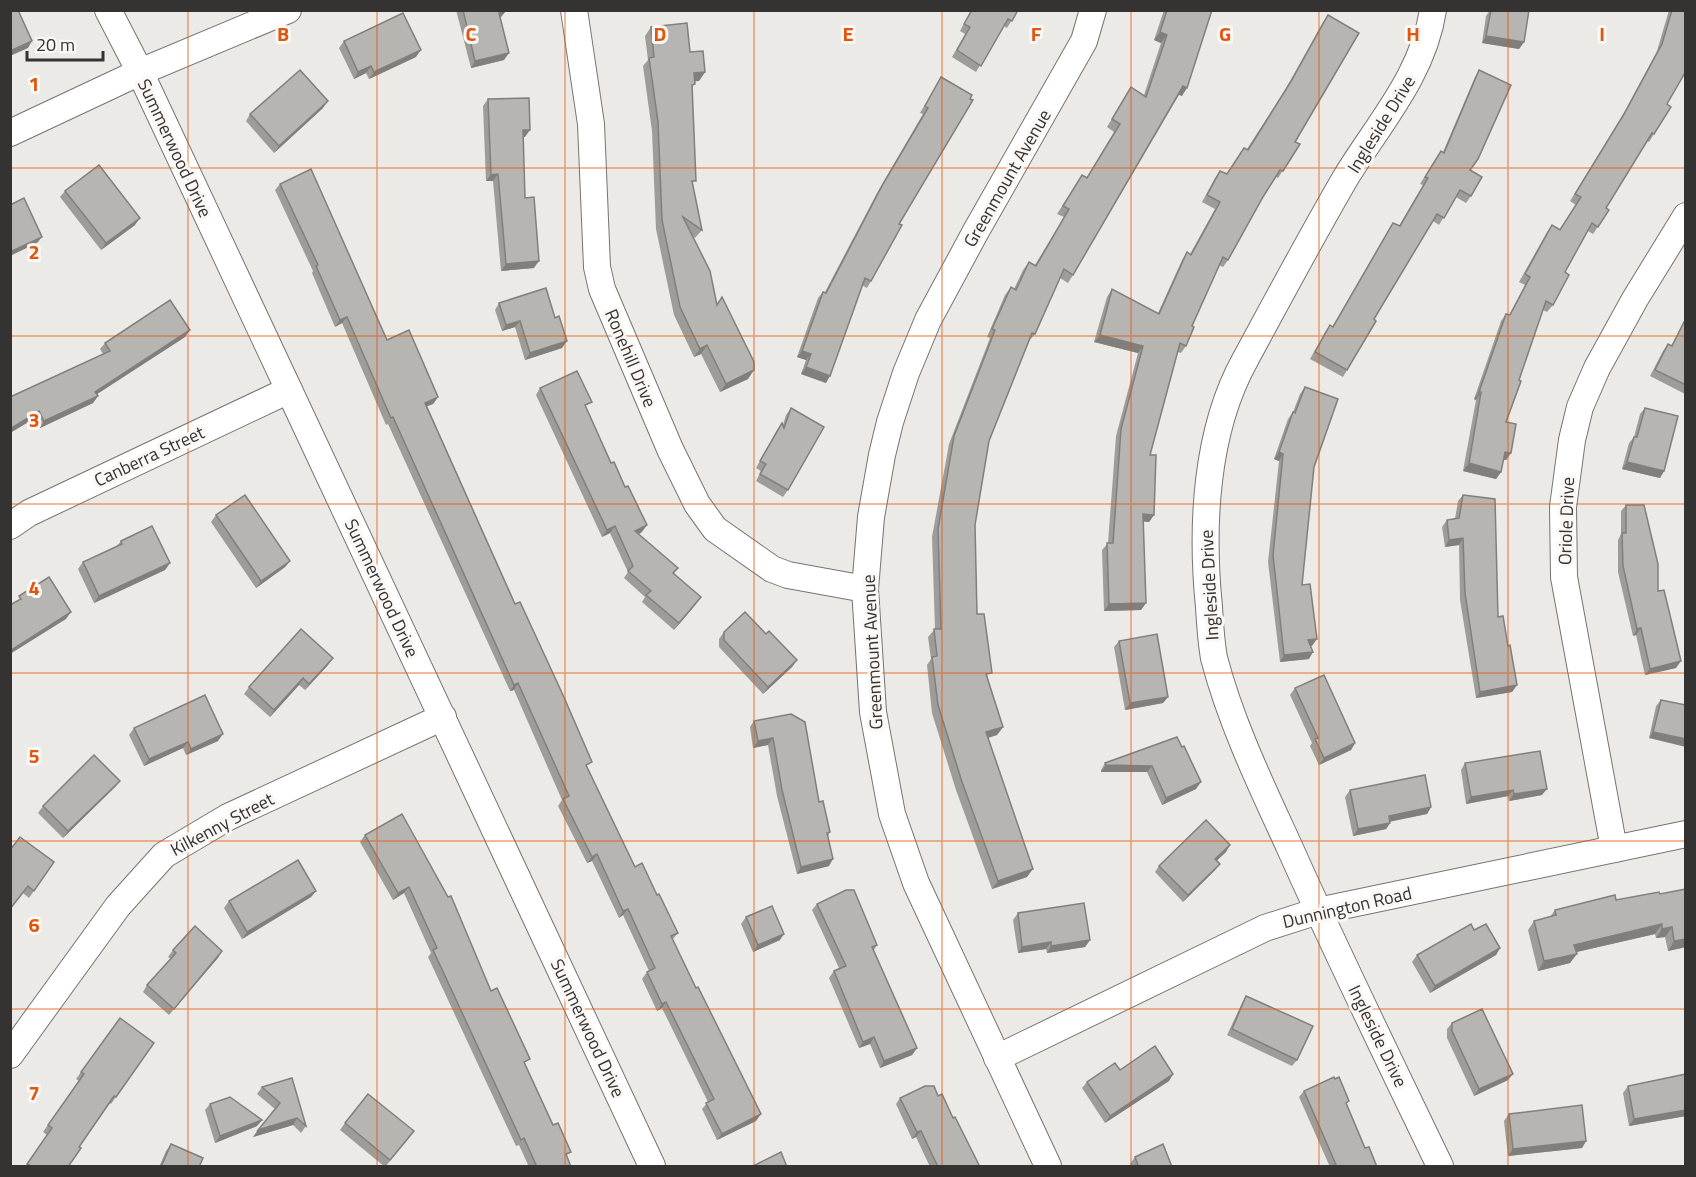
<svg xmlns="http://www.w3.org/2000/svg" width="1696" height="1177" viewBox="0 0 1696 1177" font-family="'Titillium Web',sans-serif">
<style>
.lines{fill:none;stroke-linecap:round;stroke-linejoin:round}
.minor-casing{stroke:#767471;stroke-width:28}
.minor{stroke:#fff;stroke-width:26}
.wall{fill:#9d9c98}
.shaded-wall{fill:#807f7c}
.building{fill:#b7b5b1;stroke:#807f7c;stroke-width:1.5}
.grid{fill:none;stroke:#df570e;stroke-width:1.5;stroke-opacity:0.55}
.labels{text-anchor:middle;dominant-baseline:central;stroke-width:6;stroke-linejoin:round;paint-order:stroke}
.street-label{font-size:18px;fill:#343332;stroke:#faf7f4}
.grid-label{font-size:20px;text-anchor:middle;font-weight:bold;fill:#df570e;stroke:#faf7f4;stroke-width:6;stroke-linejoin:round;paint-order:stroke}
</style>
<rect width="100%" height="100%" fill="#eceae6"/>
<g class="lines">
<g class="minor-casing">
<g id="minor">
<path d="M108 10 140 72 289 390 652 1166"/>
<path d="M574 10 591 124 597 267 602 289 670 449 697 504 715 529 772 569 788 575 865 589"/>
<path d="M1433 10C1423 75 1379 123 1346 177 1311 237 1278 299 1245 360 1205 432 1201 528 1209 607 1210 624 1211 641 1214 658 1231 723 1261 785 1289 846 1337 954 1389 1060 1440 1166"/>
<path d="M10 133 140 72 288 10"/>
<path d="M10 526 29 513 289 390"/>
<path d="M1614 849 1564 577 1563 507 1572 440 1580 407 1597 368 1635 299 1686 216"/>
<path d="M10 1055 118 906 164 855 228 817 443 717"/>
<path d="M997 1058 1265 928 1318 911 1686 834"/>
<path d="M1048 1166 916 883 892 814 873 712 865 589 871 517 882 455 890 422 906 373 928 320 976 231 1084 41 1093 10"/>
</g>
</g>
<use href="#minor" class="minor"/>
</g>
<g class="wall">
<path d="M456 10H506L500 18 504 60 471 68Z"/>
<path d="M971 10H1018L1007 28 1004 26 976 72 952 57 965 34 960 31Z"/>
<path d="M1164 10H1212L1182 96 1179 95 1073 275 1068 283 1060 278 1035 334 1028 342 989 441 975 525 977 614 988 679 1003 727 997 735 988 738 1027 877 992 889 956 790 932 713 927 665 931 659 928 637 935 629 932 537 949 444 990 338 987 337 1005 295 1011 287 1014 289 1023 270 1029 262 1035 265 1064 217 1057 214 1082 175 1087 177 1114 132 1107 127 1126 95 1131 87 1144 95 1161 43 1154 40Z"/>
<path d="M1490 10 1524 42 1519 49 1482 43 1486 16Z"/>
<path d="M1669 10H1686L1667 104 1654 134 1649 142 1647 141 1606 208 1609 210 1593 234 1588 231 1565 272 1553 305 1547 312 1543 310 1519 380 1506 422 1511 453 1506 460H1503L1501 472 1496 479 1463 471 1476 400 1474 399 1501 321 1506 314 1509 315 1525 285 1519 282 1547 232 1552 225 1560 229 1576 205 1570 201 1619 122 1657 51Z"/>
<path d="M1328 15 1295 142 1300 144 1278 178 1276 177 1263 197 1228 260 1223 267 1219 265 1192 326 1186 346 1181 353 1178 352 1150 455 1154 515 1149 522 1143 521 1146 603 1141 610 1104 611 1102 550 1108 543 1116 436 1138 353 1094 342 1107 297 1112 289 1158 313 1182 260 1187 252 1190 254 1215 209 1202 202 1215 178 1220 171 1227 174 1247 149 1285 90 1323 22Z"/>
<path d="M651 27 690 52 705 72 699 81H695L692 89 693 186 702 230 695 238 693 236 717 305 748 379 720 392 701 354 694 357 674 315 656 229 652 131 643 66 648 60 645 36Z"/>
<path d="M344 41 416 57 369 79 366 73 354 79 339 48Z"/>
<path d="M1479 70 1470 170 1471 196 1466 203 1456 197 1439 225 1433 221 1374 319 1347 370 1343 377 1310 359 1325 332 1330 325 1332 327 1389 229 1393 223 1399 226 1423 185 1420 184 1436 158 1441 151 1443 152 1475 77Z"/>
<path d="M941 77 899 224 871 281 867 288 862 285 826 383 801 374 806 360 797 357 818 298 823 292H825L878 191 923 114 920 113Z"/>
<path d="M488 99 525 137H523L525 198 534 268 501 271 493 181H486L483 106Z"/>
<path d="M323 108 274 153 246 121 250 114Z"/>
<path d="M280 184 387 340 438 397 433 404 427 406 588 769 635 867 657 895 678 933 673 939 756 1121 717 1140 702 1109 708 1102 662 1008 657 1011 642 979 647 972 649 971 623 915 619 918 592 861 587 863 558 806 562 800 514 690 510 691 388 424 386 425 342 323 335 327 312 273 313 271 275 190Z"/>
<path d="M65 191 135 225 101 250 60 197Z"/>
<path d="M499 303 562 348 525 360 515 327 502 331 495 310Z"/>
<path d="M1684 322 1686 323 1685 394 1650 376 1663 351 1668 344 1671 346 1680 329Z"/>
<path d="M185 337 97 394 98 396 93 403 40 428 35 418 10 433V397L103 354 100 349 105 343Z"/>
<path d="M1305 387 1314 467 1302 585 1312 646H1311L1309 659 1280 662 1268 562 1279 461 1274 459 1288 419 1293 412 1300 394Z"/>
<path d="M540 388 587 409 642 532 639 534 674 573 696 604 674 630 642 602 645 597 624 578 628 572 610 533 602 537 536 395Z"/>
<path d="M791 408 788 490 783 497 756 481 761 471 756 468 777 430 782 423 783 425 786 415Z"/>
<path d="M1645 408 1664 471 1660 478 1622 469 1629 443 1634 437 1640 414Z"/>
<path d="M1463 495 1498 617 1508 646 1517 685 1512 692 1476 698 1460 600 1459 545 1445 547 1442 527 1447 520 1455 519 1458 501Z"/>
<path d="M1626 505 1658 591 1676 668 1645 675 1636 635 1633 636 1618 572V540L1621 534V511Z"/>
<path d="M216 515 290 561 285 567 256 588 211 522Z"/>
<path d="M121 541 170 563 165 570 94 603 78 569 83 562 117 546Z"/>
<path d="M724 632 797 660 792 667 763 694 719 647V639Z"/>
<path d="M1119 641 1168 697 1163 703 1125 710 1114 647Z"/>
<path d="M328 665 305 690 299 685 270 717 244 694 249 687Z"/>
<path d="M1295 688 1355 743 1351 750 1319 765 1310 746 1312 743 1290 695Z"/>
<path d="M1661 700 1686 705 1649 738 1656 706Z"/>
<path d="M791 714 819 802 830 832 828 836 829 866 797 874 777 796 768 745 753 748 750 727 754 721Z"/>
<path d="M134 728 218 741 186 755 183 748 144 766 129 735Z"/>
<path d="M1177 737 1196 789 1162 805 1147 772H1101V770L1105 763Z"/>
<path d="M1465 763 1542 795 1509 801 1508 796 1466 804 1461 770Z"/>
<path d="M120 781 115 787 63 838 38 813 43 806Z"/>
<path d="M1350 790 1431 807 1427 814 1390 821V823L1386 829 1353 836 1345 797Z"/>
<path d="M402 814 491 991 571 1167H529L519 1145 516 1146 428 957 431 953 404 893 393 900 360 842 365 835Z"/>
<path d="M10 850 54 862 29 898 23 893Z"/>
<path d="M1226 852 1217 860 1220 864 1215 870 1183 902 1155 872 1159 866Z"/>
<path d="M316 891 311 897 242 939 224 908 229 901Z"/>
<path d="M1660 894 1686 947 1668 951 1665 937 1656 938 1655 934 1576 952 1570 963 1538 971 1528 930 1534 921 1550 917 1555 910Z"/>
<path d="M817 904 877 945 874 950 917 1048 912 1055 880 1068 870 1044 859 1048 829 978 834 971 839 968 812 910Z"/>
<path d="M1018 913 1090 940 1085 947 1047 953 1046 949 1018 953 1013 920Z"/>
<path d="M746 917 780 940 753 952 741 924Z"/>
<path d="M1474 930 1500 948 1496 955 1430 993 1412 962 1417 955Z"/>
<path d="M173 950 222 951 169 1015 143 992 147 985 171 959 168 957Z"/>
<path d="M1246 996 1297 1060 1292 1066 1227 1035 1242 1003Z"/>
<path d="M120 1018 154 1043 111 1104 110 1103 79 1147 68 1167H25L47 1135 43 1132 79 1081 76 1079Z"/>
<path d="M1452 1023 1508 1080 1474 1096 1447 1038V1029Z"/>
<path d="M1120 1070 1173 1074 1169 1081 1105 1123 1082 1088 1087 1082Z"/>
<path d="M1686 1074V1116L1629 1126 1623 1093 1628 1086Z"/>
<path d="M262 1087 306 1126 301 1133 293 1125 253 1137 275 1109 257 1094Z"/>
<path d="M1304 1091 1347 1105 1365 1148 1377 1167H1330L1299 1097Z"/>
<path d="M938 1096 953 1118 980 1167H930L916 1137 912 1139 896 1104 900 1098Z"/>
<path d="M210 1104 262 1120 257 1126 215 1143 205 1110Z"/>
<path d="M1509 1114 1586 1141 1582 1148 1508 1156 1504 1121Z"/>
<path d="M345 1123 409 1138 385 1167 340 1130Z"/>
<path d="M171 1144 199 1167H159L166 1151Z"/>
<path d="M1135 1157 1172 1167H1131L1130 1164Z"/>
</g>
<g class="shaded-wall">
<path d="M506 11 501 17 494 20 499 13Z"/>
<path d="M1160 32 1167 35 1161 43 1154 40Z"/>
<path d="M1486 36 1524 42 1519 49 1482 43Z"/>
<path d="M32 41 28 48 10 56V51Z"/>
<path d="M421 50 416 57 369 79 374 72Z"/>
<path d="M509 53 504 60 471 68 475 61Z"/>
<path d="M371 66 366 73 354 79 358 72Z"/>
<path d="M705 72 699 81 688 82 694 73Z"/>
<path d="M1183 86 1187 88 1182 96 1178 94Z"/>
<path d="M328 101 323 108 274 153 279 146Z"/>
<path d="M523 130H530L525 137H518Z"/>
<path d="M498 174 493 181H486L491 175Z"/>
<path d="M140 218 135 225 101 250 106 243Z"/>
<path d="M42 237 37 243 10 256V252Z"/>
<path d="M539 261 534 268 501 271 506 264Z"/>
<path d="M347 317 342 323 335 327 340 320Z"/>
<path d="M520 321 515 327 502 331 506 325Z"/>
<path d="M190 330 185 337 91 398 95 392Z"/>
<path d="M1100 335 1143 346 1138 353 1094 342Z"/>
<path d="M567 341 562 348 525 360 530 353Z"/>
<path d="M707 345 701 354 694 357 700 349Z"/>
<path d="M802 351 811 354 806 360 797 357Z"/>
<path d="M806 367 830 376 826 383 801 374Z"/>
<path d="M754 370 748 379 720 392 726 384Z"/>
<path d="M1479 392H1481L1476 400 1474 399Z"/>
<path d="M98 396 93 403 40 428 44 421Z"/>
<path d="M438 397 433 404 420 409 425 403Z"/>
<path d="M39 411 35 418 10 433V429Z"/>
<path d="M1279 452 1283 454 1279 461 1274 459Z"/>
<path d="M1505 452 1511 453 1506 460 1500 459Z"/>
<path d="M1627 462 1664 471 1660 478 1622 469Z"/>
<path d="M1469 463 1501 472 1496 479 1463 471Z"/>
<path d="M1143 514 1154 515 1149 522 1138 521Z"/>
<path d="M647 525 642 532 630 537 635 531Z"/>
<path d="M615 526 610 533 602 537 607 530Z"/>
<path d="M1463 538 1459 545 1445 547 1449 540Z"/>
<path d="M290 561 285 567 256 588 261 581Z"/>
<path d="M170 563 165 570 94 603 99 596Z"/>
<path d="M701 597 696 604 674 630 679 623Z"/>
<path d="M1146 603 1141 610 1104 611 1109 604Z"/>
<path d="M71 612 66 619 10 654V651L13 649Z"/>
<path d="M1641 628 1636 635 1633 636 1637 629Z"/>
<path d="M1317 639 1312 646 1303 647 1308 640Z"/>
<path d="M1313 652 1309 659 1280 662 1284 655Z"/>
<path d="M333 658 328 665 305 690 309 684Z"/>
<path d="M797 660 792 667 763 694 768 687Z"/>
<path d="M1681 661 1676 668 1645 675 1650 669Z"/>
<path d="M303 678 299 685 270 717 274 710Z"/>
<path d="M518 683 514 690 510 691 514 685Z"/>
<path d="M1517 685 1512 692 1476 698 1480 692Z"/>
<path d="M1168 697 1163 703 1125 710 1130 703Z"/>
<path d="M1003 727 997 735 980 740 986 732Z"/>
<path d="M1653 732 1686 739V747L1649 738Z"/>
<path d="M223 734 218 741 186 755 191 749Z"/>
<path d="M773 738 768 745 753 748 758 741Z"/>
<path d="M188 742 183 748 144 766 149 759Z"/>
<path d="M1355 743 1351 750 1319 765 1324 758Z"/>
<path d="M1106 765 1152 766 1147 772H1101Z"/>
<path d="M120 781 115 787 63 838 68 831Z"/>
<path d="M1201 782 1196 789 1162 805 1166 798Z"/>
<path d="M1547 789 1542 795 1509 801 1514 794Z"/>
<path d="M1513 790 1508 796 1466 804 1471 797Z"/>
<path d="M1431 807 1427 814 1384 823 1389 816Z"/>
<path d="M1390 823 1386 829 1353 836 1358 829Z"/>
<path d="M1230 845 1226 852 1211 866 1215 859Z"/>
<path d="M597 854 592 861 587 863 592 857Z"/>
<path d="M833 859 829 866 797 874 801 867Z"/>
<path d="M1220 864 1215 870 1183 902 1188 895Z"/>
<path d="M1033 869 1027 877 992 889 998 881Z"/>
<path d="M409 887 404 893 393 900 398 893Z"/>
<path d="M316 891 311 897 242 939 247 932Z"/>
<path d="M628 909 623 915 619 918 623 911Z"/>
<path d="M1662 924 1655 934 1568 954 1574 945Z"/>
<path d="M1672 927 1665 937 1656 938 1662 929Z"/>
<path d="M784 934 780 940 753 952 758 945Z"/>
<path d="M1686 939V947L1668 951 1674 941Z"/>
<path d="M1090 940 1085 947 1047 953 1051 946Z"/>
<path d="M1051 942 1046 949 1018 953 1022 947Z"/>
<path d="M1500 948 1496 955 1430 993 1435 986Z"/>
<path d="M222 951 218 958 169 1015 174 1009Z"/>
<path d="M1577 954 1570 963 1538 971 1544 961Z"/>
<path d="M666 1002 662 1008 657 1011 662 1004Z"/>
<path d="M874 1037 870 1044 859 1048 863 1042Z"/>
<path d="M917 1048 912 1055 880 1068 884 1061Z"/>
<path d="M1173 1074 1169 1081 1105 1123 1110 1116Z"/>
<path d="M1513 1074 1508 1080 1474 1096 1479 1089Z"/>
<path d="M1686 1110V1116L1629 1126 1634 1119Z"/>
<path d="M761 1114 756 1121 717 1140 722 1134Z"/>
<path d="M297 1118 293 1125 253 1137 258 1130Z"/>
<path d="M262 1120 257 1126 215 1143 220 1136Z"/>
<path d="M921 1131 916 1137 912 1139 917 1132Z"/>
<path d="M1586 1141 1582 1148 1508 1156 1513 1149Z"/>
</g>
<g class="building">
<path d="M10 10H18L32 41 10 51Z"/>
<path d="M463 10H506L499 13 509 53 475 61Z"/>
<path d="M972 10H1018L1012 21 1008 19 981 66 957 50 970 27 964 24Z"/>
<path d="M1167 10H1212L1187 88 1183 86 1073 275 1064 269 1035 334 1032 333 989 441 975 525 977 614H984L992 673 986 674 1003 727 986 732 1033 869 998 881 962 782 938 705 932 657 937 656 934 629H941L938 529 954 436 995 330 992 329 1011 287 1016 290 1029 262 1036 266 1069 209 1063 206 1082 175 1087 178 1120 124 1112 119 1131 87 1146 97 1167 35 1160 32Z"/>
<path d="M1491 10H1529L1524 42 1486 36Z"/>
<path d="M1672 10H1686V71L1667 104 1671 107 1654 134 1652 133 1606 208 1609 210 1598 227 1592 223 1565 272 1569 275 1553 305 1546 301 1519 380 1521 381 1506 422 1516 424 1511 453 1505 452 1501 472 1469 463 1481 392H1479L1506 314 1510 315 1530 277 1525 274 1552 225 1560 230 1581 197 1575 194 1624 114 1662 44Z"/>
<path d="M403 13 421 50 374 72 371 66 358 72 344 41Z"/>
<path d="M1328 15 1359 33 1295 142 1300 144 1283 171 1280 170 1263 197 1228 260 1223 257 1192 326 1194 327 1186 346 1180 343 1150 455H1156L1154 515 1143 514 1146 603 1109 604 1107 543H1113L1121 429 1143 346 1100 335 1112 289 1159 314 1187 252 1191 255 1220 202 1207 195 1220 171 1227 174 1244 148 1248 150 1290 83Z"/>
<path d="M687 23 690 52 703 51 705 72 694 73 695 84 692 85 696 181H692L702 230 683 217 710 271 717 305 722 297 754 362V370L726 384 707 345 700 349 680 307 662 220 658 122 649 58 654 57 651 27Z"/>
<path d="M300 70 328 101 279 146 250 114Z"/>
<path d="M1479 70 1511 85 1478 159 1470 170 1482 177 1471 196 1460 190 1444 218 1437 214 1374 319 1376 321 1347 370 1315 352 1330 325 1333 327 1393 223 1400 226 1428 178 1425 177 1441 151 1444 153Z"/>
<path d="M941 77 972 95 970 99 973 100 899 224 902 225 871 281 865 278 830 376 806 367 811 354 802 351 823 292 826 293 883 184 928 108 925 106Z"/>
<path d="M529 98 530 130H523L525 198 534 197 539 261 506 264 498 174 491 175 488 99Z"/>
<path d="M99 165 140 218 106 243 65 191Z"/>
<path d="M311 169 387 340 409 330 438 397 425 403 515 604 520 602 563 695 592 762 586 765 635 867 642 863 657 895 659 894 678 933 671 936 696 988 698 987 761 1114 722 1134 706 1103 714 1099 666 1002 662 1004 647 972 655 968 628 909 623 911 597 854 592 857 563 799 569 796 518 683 514 685 393 417 391 418 347 317 340 320 316 266 318 265 280 184Z"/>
<path d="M24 198 42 237 10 252V205Z"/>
<path d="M546 288 555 318 559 316 567 341 530 353 520 321 506 325 499 303Z"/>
<path d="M170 300 190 330 95 392 98 396 44 421 39 411 10 429V397L110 351 105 343Z"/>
<path d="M1684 322 1686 323V385L1655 370 1668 344 1672 346Z"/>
<path d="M577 371 592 402 585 405 611 463 614 462 625 487 628 486 647 525 635 531 678 568 673 573 701 597 679 623 646 595 651 591 628 571 633 566 615 526 607 530 540 388Z"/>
<path d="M1305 387 1338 399 1314 467 1302 585 1310 584 1317 639 1308 640 1313 652 1284 655 1273 555 1283 454 1279 452 1293 412 1295 413Z"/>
<path d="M791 408 824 427 788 490 760 474 766 464 760 461 782 423 784 428Z"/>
<path d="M1645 408 1678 416 1664 471 1627 462 1634 437H1637Z"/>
<path d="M245 495 290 561 261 581 216 515Z"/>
<path d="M1463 495 1495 499 1498 617 1503 616 1508 646 1510 645 1517 685 1480 692 1465 593 1463 538 1449 540 1447 520 1459 518Z"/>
<path d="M1626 505H1644L1658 564V591L1664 590 1681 661 1650 669 1641 628 1637 629 1623 566 1622 533H1626Z"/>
<path d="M152 526 170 563 99 596 83 562 122 544 121 541Z"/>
<path d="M49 577 71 612 10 651V605L21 599 19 596Z"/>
<path d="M745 612 766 634 769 631 797 660 768 687 724 640V632Z"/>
<path d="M301 629 333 658 309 684 303 678 274 710 249 687Z"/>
<path d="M1157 634 1168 697 1130 703 1119 641Z"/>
<path d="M1324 675 1355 743 1324 758 1315 739 1318 738 1295 688Z"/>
<path d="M205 695 223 734 191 749 188 742 149 759 134 728Z"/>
<path d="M1661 700 1686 705V739L1653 732Z"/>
<path d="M791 714 805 722 819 802 823 801 830 832 827 833 833 859 801 867 782 790 773 738 758 741 754 721Z"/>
<path d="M1177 737 1182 747 1184 746 1201 782 1166 798 1152 766 1106 765 1105 763Z"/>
<path d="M1540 751 1547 789 1514 794 1513 790 1471 797 1465 763Z"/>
<path d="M94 755 120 781 68 831 43 806Z"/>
<path d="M1425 775 1431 807 1389 816 1390 823 1358 829 1350 790Z"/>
<path d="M402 814 448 897 451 896 491 991 497 988 530 1059 524 1062 553 1125 558 1123 571 1152 566 1154 571 1167H537L524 1138 521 1140 433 950 437 948 409 887 398 893 365 835Z"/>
<path d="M1206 820 1230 845 1215 859 1220 864 1188 895 1159 866Z"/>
<path d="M20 837 54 862 34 891 28 886 10 909V850Z"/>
<path d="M298 860 316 891 247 932 229 901Z"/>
<path d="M1686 889V939L1674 941 1672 927 1662 929V924L1574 945 1577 954 1544 961 1534 921 1556 915 1555 910 1615 895 1616 900 1659 892 1660 894Z"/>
<path d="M846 890H854L877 945 872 947 917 1048 884 1061 874 1037 863 1042 834 971 846 966 817 904Z"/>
<path d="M1084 903 1090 940 1051 946V942L1022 947 1018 913Z"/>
<path d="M772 906 784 934 758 945 746 917Z"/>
<path d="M1471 924 1474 930 1486 924 1500 948 1435 986 1417 955Z"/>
<path d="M195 926 222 951 174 1009 147 985 176 953 173 950Z"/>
<path d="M1246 996 1313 1026 1297 1060 1232 1029Z"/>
<path d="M1482 1009 1513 1074 1479 1089 1452 1031V1023Z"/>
<path d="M120 1018 154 1043 116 1097 114 1096 79 1147 81 1148 68 1167H30L31 1166 27 1164 52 1128 48 1125 84 1074 81 1072Z"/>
<path d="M1155 1046 1173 1074 1110 1116 1087 1082 1115 1063 1120 1070Z"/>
<path d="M1686 1074V1110L1634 1119 1628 1086Z"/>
<path d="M1334 1077 1335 1079 1339 1077 1349 1101 1346 1103 1365 1148 1369 1147 1377 1167H1337L1304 1091Z"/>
<path d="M292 1078 306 1126 297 1118 258 1130 280 1103 262 1087Z"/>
<path d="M925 1086H934L938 1096 942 1094 953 1118 955 1117 980 1167H938L921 1131 917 1132 900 1098Z"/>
<path d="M368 1094 414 1131 390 1160 345 1123Z"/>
<path d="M230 1097 262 1120 220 1136 210 1104Z"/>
<path d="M1582 1105 1586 1141 1513 1149 1509 1114Z"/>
<path d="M171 1144 203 1158 199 1167H161Z"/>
<path d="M1163 1144 1172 1167H1137L1138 1165 1135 1157Z"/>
<path d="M781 1152 787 1167H751Z"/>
</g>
<path class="grid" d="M188 10V1166M377 10V1166M565 10V1166M754 10V1166M942 10V1166M1131 10V1166M1319 10V1166M1508 10V1166M10 168H1686M10 336H1686M10 504H1686M10 673H1686M10 841H1686M10 1009H1686"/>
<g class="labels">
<g class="street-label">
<text transform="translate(1381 124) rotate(-58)">Ingleside Drive</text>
<text transform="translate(175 148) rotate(65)">Summerwood Drive</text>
<text transform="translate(1007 178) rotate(-60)">Greenmount Avenue</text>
<text transform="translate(631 358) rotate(67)">Ronehill Drive</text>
<text transform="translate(149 456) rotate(-25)">Canberra Street</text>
<text transform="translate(1566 521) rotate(-88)">Oriole Drive</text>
<text transform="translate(1209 585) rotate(-93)">Ingleside Drive</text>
<text transform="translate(382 588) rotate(65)">Summerwood Drive</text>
<text transform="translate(872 652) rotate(-93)">Greenmount Avenue</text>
<text transform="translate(222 824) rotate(-28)">Kilkenny Street</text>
<text transform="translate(1347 907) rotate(-13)">Dunnington Road</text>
<text transform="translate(588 1028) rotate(65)">Summerwood Drive</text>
<text transform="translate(1378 1036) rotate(64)">Ingleside Drive</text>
</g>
</g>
<g class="grid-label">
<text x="283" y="41">B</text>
<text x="471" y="41">C</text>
<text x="660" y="41">D</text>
<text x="848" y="41">E</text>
<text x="1036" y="41">F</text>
<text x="1225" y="41">G</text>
<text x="1413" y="41">H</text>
<text x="1602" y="41">I</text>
<text x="34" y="91">1</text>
<text x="34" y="259">2</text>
<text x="34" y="427">3</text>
<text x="34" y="595">4</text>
<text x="34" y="763">5</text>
<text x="34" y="932">6</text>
<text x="34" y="1100">7</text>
</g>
<rect width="1696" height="1177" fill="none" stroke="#343332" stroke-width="24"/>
<path d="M27 51v9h76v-9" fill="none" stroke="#343332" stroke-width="3"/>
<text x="36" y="51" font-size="18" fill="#343332" stroke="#faf7f4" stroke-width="4.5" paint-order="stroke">20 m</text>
</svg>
